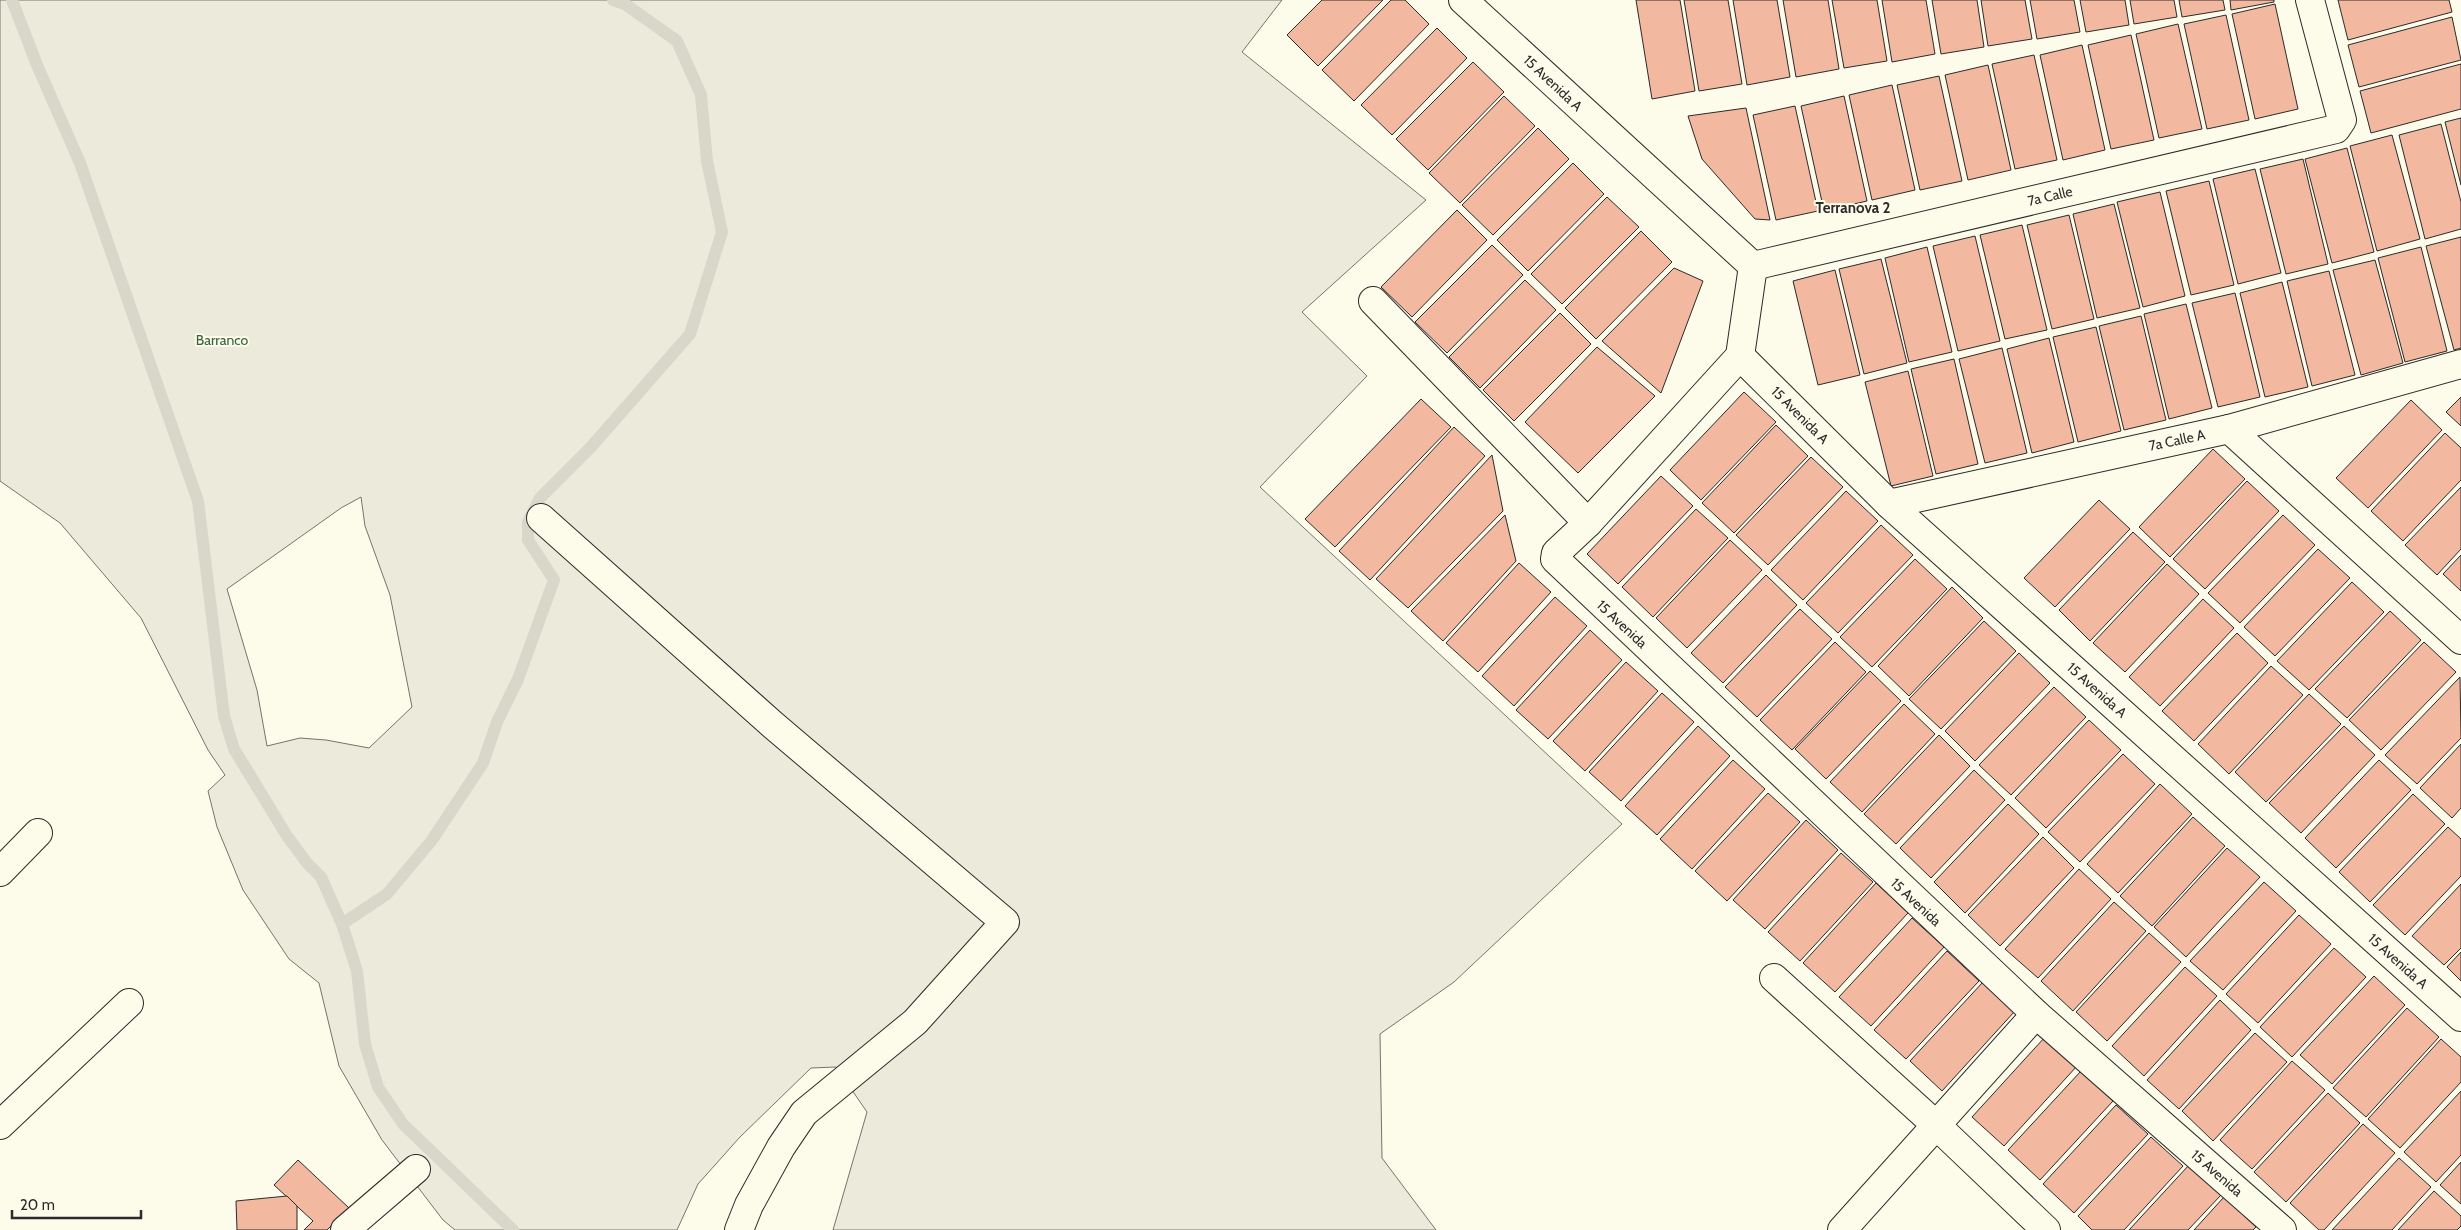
<svg xmlns="http://www.w3.org/2000/svg" width="2461" height="1230" viewBox="0 0 2461 1230" font-family="Cabin,sans-serif">
<style>
.green{fill:#ecebdb;stroke:#74746e;fill-rule:evenodd}
.lines{fill:none;stroke-linecap:round;stroke-linejoin:round}
.stream{stroke:#d8d7c9;stroke-width:12}
.building{fill:#f2b8a0;stroke:#2b2b2b}
.minor-casing{stroke:#2b2b2b;stroke-width:30}
.minor{stroke:#fdfbea;stroke-width:28}
.labels{text-anchor:middle;dominant-baseline:central;stroke-width:4;stroke-linejoin:round;paint-order:stroke}
.street-label{font-size:14px;fill:#2b2b2b;stroke:#fdfbea}
.park-label{font-size:14px;fill:#34623c;stroke:#fdfbea}
.neighbourhood-label{font-size:15px;font-weight:bold;fill:#2b2b2b;stroke:#fdfbea}
</style>
<rect width="100%" height="100%" fill="#fdfbea"/>
<path class="green" d="M0 0H1282L1242 52 1426 200 1302 312 1367 376 1260 487 1622 824 1454 982 1380 1034 1382 1158 1436 1230H833L867 1112 836 1067 811 1068 740 1137 698 1184 677 1230H455L443 1220 382 1140 339 1066 319 983 289 959 243 890 217 827 208 791 225 775 208 750 141 618 60 523 0 481ZM361 497 365 526 390 595 412 707 369 748 326 740 300 738 267 746 257 690 227 589 341 508Z"/>
<g class="lines">
<g class="stream">
<path d="M12 0 37 65 80 163 198 501 224 716 234 749 287 836 307 863 321 877 342 924 357 971 365 1044 378 1087 403 1124 513 1230"/>
<path d="M342 924 387 894 432 840 483 763 497 722 518 679 554 580 528 540V522L540 498 591 447 690 334 722 232 707 161 701 95 677 41 625 4 613 0"/>
</g>
</g>
<g class="building">
<path d="M1322 0H1383L1318 66 1287 35Z"/>
<path d="M1391 0H1405L1429 24 1354 101 1322 70Z"/>
<path d="M1636 0H1680L1695 91 1652 99Z"/>
<path d="M1684 0H1728L1742 84 1699 91Z"/>
<path d="M1733 0H1777L1790 77 1747 85Z"/>
<path d="M1783 0H1828L1839 69 1796 77Z"/>
<path d="M1832 0H1877L1887 61 1844 68Z"/>
<path d="M1882 0H1926L1935 54 1892 62Z"/>
<path d="M1932 0H1977L1984 47 1941 54Z"/>
<path d="M1981 0H2025L2032 39 1988 46Z"/>
<path d="M2030 0H2074L2080 32 2037 39Z"/>
<path d="M2080 0H2125L2129 25 2086 32Z"/>
<path d="M2130 0H2174L2177 17 2134 24Z"/>
<path d="M2179 0H2223L2225 10 2182 17Z"/>
<path d="M2230 0H2274V2L2231 10Z"/>
<path d="M2338 0H2449L2452 12 2348 40Z"/>
<path d="M2275 4 2298 109 2255 119 2232 14Z"/>
<path d="M2226 15 2249 120 2207 129 2184 24Z"/>
<path d="M2452 17 2461 60 2359 87 2348 45Z"/>
<path d="M2178 24 2202 129 2159 138 2136 34Z"/>
<path d="M1437 28 1467 58 1392 135 1361 105Z"/>
<path d="M2131 35 2154 140 2111 149 2088 45Z"/>
<path d="M2082 45 2105 150 2063 160 2040 55Z"/>
<path d="M2034 55 2057 160 2015 169 1992 64Z"/>
<path d="M1473 62 1504 92 1428 170 1396 139Z"/>
<path d="M2461 64V109L2371 133 2360 91Z"/>
<path d="M1988 65 2011 170 1968 180 1945 75Z"/>
<path d="M1939 76 1962 181 1920 190 1897 85Z"/>
<path d="M1892 85 1915 190 1872 200 1849 95Z"/>
<path d="M1504 96 1535 126 1460 203 1429 173Z"/>
<path d="M1844 96 1867 201 1824 211 1801 106Z"/>
<path d="M1795 106 1818 211 1776 220 1753 115Z"/>
<path d="M1746 108 1770 220 1755 219 1702 159 1688 116Z"/>
<path d="M2461 118V185L2445 122Z"/>
<path d="M2441 124 2461 202V229L2425 239 2399 135Z"/>
<path d="M1538 128 1569 159 1493 235 1462 205Z"/>
<path d="M2392 135 2420 239 2377 251 2350 146Z"/>
<path d="M2347 148 2374 252 2332 263 2305 159Z"/>
<path d="M2303 159 2328 264 2286 274 2260 169Z"/>
<path d="M1573 163 1604 194 1528 271 1497 240Z"/>
<path d="M2255 169 2281 273 2238 284 2213 179Z"/>
<path d="M2209 181 2234 285 2191 295 2166 191Z"/>
<path d="M2160 192 2185 296 2143 307 2117 202Z"/>
<path d="M1607 197 1639 227 1562 304 1531 274Z"/>
<path d="M2114 204 2140 308 2097 318 2073 214Z"/>
<path d="M1457 210 1487 240 1412 317 1381 287Z"/>
<path d="M2069 215 2094 319 2052 329 2027 225Z"/>
<path d="M2022 225 2047 330 2005 339 1980 235Z"/>
<path d="M1641 231 1672 262 1596 339 1565 308Z"/>
<path d="M1975 236 2000 341 1958 351 1933 246Z"/>
<path d="M2461 237V348L2454 350 2426 246Z"/>
<path d="M1492 245 1523 275 1447 353 1415 322Z"/>
<path d="M1927 247 1952 352 1909 362 1885 258Z"/>
<path d="M2421 247 2447 351 2405 362 2378 258Z"/>
<path d="M1881 259 1907 363 1864 374 1839 269Z"/>
<path d="M2375 260 2403 363 2361 375 2333 270Z"/>
<path d="M1674 268 1703 281 1661 393 1602 341Z"/>
<path d="M1835 270 1860 375 1818 385 1793 281Z"/>
<path d="M2329 271 2355 375 2312 386 2287 281Z"/>
<path d="M1525 280 1556 310 1480 388 1449 357Z"/>
<path d="M2282 282 2308 387 2265 397 2240 293Z"/>
<path d="M2235 293 2260 397 2218 407 2192 303Z"/>
<path d="M2186 304 2212 408 2169 419 2144 314Z"/>
<path d="M1560 313 1591 344 1514 421 1483 390Z"/>
<path d="M2141 316 2166 420 2124 430 2099 326Z"/>
<path d="M2096 327 2121 431 2078 442 2053 337Z"/>
<path d="M2049 338 2074 442 2032 453 2007 349Z"/>
<path d="M1597 347 1655 396 1578 473 1525 422Z"/>
<path d="M2002 348 2027 453 1985 463 1959 359Z"/>
<path d="M1954 359 1978 464 1936 474 1911 369Z"/>
<path d="M1908 371 1933 476 1891 486 1865 382Z"/>
<path d="M1744 392 1776 422 1701 500 1670 470Z"/>
<path d="M2461 397V426L2446 412Z"/>
<path d="M1421 399 1451 427 1335 547 1305 519Z"/>
<path d="M2411 400 2442 430 2368 508 2336 478Z"/>
<path d="M1776 425 1808 456 1734 533 1702 503Z"/>
<path d="M1454 427 1485 456 1370 580 1339 551Z"/>
<path d="M2445 433 2461 448V480L2403 541 2371 511Z"/>
<path d="M2213 449 2245 479 2170 557 2139 527Z"/>
<path d="M1492 455 1503 511 1408 608 1376 579Z"/>
<path d="M1811 457 1843 487 1768 565 1736 535Z"/>
<path d="M1661 476 1693 506 1618 584 1587 554Z"/>
<path d="M2247 481 2279 511 2205 589 2173 559Z"/>
<path d="M2461 487V549L2437 575 2405 545Z"/>
<path d="M1846 491 1878 521 1803 600 1771 570Z"/>
<path d="M2099 500 2130 529 2055 607 2024 578Z"/>
<path d="M1696 509 1728 538 1653 617 1622 587Z"/>
<path d="M1505 515 1516 561 1443 641 1411 611Z"/>
<path d="M2283 515 2315 545 2240 623 2208 593Z"/>
<path d="M1881 525 1913 555 1838 633 1806 603Z"/>
<path d="M2133 532 2165 562 2090 641 2059 610Z"/>
<path d="M1730 540 1762 570 1687 648 1656 618Z"/>
<path d="M2318 549 2350 578 2275 656 2244 627Z"/>
<path d="M2461 555V591L2443 574Z"/>
<path d="M1915 559 1947 589 1872 667 1840 637Z"/>
<path d="M1519 563 1551 592 1478 672 1446 643Z"/>
<path d="M2167 564 2199 594 2125 672 2093 643Z"/>
<path d="M1766 575 1797 605 1723 683 1691 653Z"/>
<path d="M2352 582 2384 612 2309 690 2277 661Z"/>
<path d="M1952 587 1983 618 1909 696 1878 666Z"/>
<path d="M1555 597 1587 626 1514 706 1482 676Z"/>
<path d="M2203 599 2234 628 2160 706 2129 677Z"/>
<path d="M1800 609 1832 639 1757 717 1725 687Z"/>
<path d="M2390 611 2421 640 2347 718 2315 689Z"/>
<path d="M1984 621 2016 651 1941 729 1909 699Z"/>
<path d="M1590 630 1622 660 1548 739 1516 710Z"/>
<path d="M2237 633 2268 663 2194 741 2162 711Z"/>
<path d="M1835 642 1866 672 1792 750 1760 720Z"/>
<path d="M2424 642 2456 672 2381 750 2349 720Z"/>
<path d="M2019 653 2050 683 1975 761 1945 731Z"/>
<path d="M1626 662 1658 691 1585 771 1553 741Z"/>
<path d="M2271 666 2303 695 2229 774 2198 744Z"/>
<path d="M1870 671 1901 701 1826 779 1795 749Z"/>
<path d="M2460 677 2461 738 2417 784 2385 755Z"/>
<path d="M2054 687 2086 717 2011 795 1979 765Z"/>
<path d="M1662 693 1694 722 1621 801 1589 772Z"/>
<path d="M2309 694 2341 724 2266 802 2235 772Z"/>
<path d="M1904 704 1935 734 1862 812 1830 782Z"/>
<path d="M2089 720 2121 750 2046 828 2015 798Z"/>
<path d="M1698 726 1730 756 1657 835 1625 806Z"/>
<path d="M2344 726 2375 755 2301 833 2269 803Z"/>
<path d="M1939 735 1970 766 1896 844 1864 814Z"/>
<path d="M2461 744V808L2452 818 2420 788Z"/>
<path d="M2123 754 2155 784 2080 862 2048 832Z"/>
<path d="M1733 760 1765 789 1692 869 1660 839Z"/>
<path d="M2379 760 2411 790 2336 868 2305 838Z"/>
<path d="M1974 770 2005 800 1931 878 1900 848Z"/>
<path d="M2160 784 2192 814 2118 893 2087 864Z"/>
<path d="M1768 793 1800 822 1727 901 1695 871Z"/>
<path d="M2413 794 2445 824 2370 902 2339 872Z"/>
<path d="M2008 804 2039 834 1965 913 1934 882Z"/>
<path d="M2193 817 2225 846 2152 926 2120 896Z"/>
<path d="M1806 820 1838 850 1765 929 1733 900Z"/>
<path d="M2448 827 2461 839V876L2405 935 2373 905Z"/>
<path d="M2043 837 2074 868 2000 946 1968 915Z"/>
<path d="M2227 848 2260 877 2186 957 2154 927Z"/>
<path d="M1841 853 1873 882 1800 961 1768 932Z"/>
<path d="M2079 869 2111 899 2038 978 2005 949Z"/>
<path d="M2264 882 2296 911 2223 990 2190 961Z"/>
<path d="M1876 883 1908 913 1835 992 1803 963Z"/>
<path d="M2461 884V948L2444 965 2412 936Z"/>
<path d="M2114 902 2146 931 2073 1011 2041 981Z"/>
<path d="M2299 915 2331 944 2258 1023 2226 994Z"/>
<path d="M1912 918 1944 947 1871 1026 1839 997Z"/>
<path d="M2149 933 2181 962 2107 1041 2076 1012Z"/>
<path d="M2334 948 2366 977 2292 1057 2260 1027Z"/>
<path d="M1947 951 1979 981 1906 1059 1874 1030Z"/>
<path d="M2461 952V981L2447 967Z"/>
<path d="M2185 967 2217 996 2144 1076 2112 1046Z"/>
<path d="M2374 976 2405 1005 2332 1084 2300 1055Z"/>
<path d="M1983 982 2015 1011 1942 1091 1910 1061Z"/>
<path d="M2220 1000 2251 1030 2179 1109 2147 1080Z"/>
<path d="M2407 1008 2439 1037 2366 1117 2333 1088Z"/>
<path d="M2255 1033 2287 1062 2213 1141 2182 1111Z"/>
<path d="M2045 1037 2077 1066 2004 1146 1972 1117Z"/>
<path d="M2441 1039 2461 1057V1082L2400 1148 2368 1119Z"/>
<path d="M2292 1061 2325 1090 2252 1169 2220 1140Z"/>
<path d="M2081 1071 2113 1101 2040 1180 2008 1150Z"/>
<path d="M2461 1091V1155L2436 1182 2404 1152Z"/>
<path d="M2328 1093 2360 1123 2286 1202 2254 1172Z"/>
<path d="M2116 1105 2148 1134 2074 1213 2043 1184Z"/>
<path d="M2363 1124 2395 1153 2324 1230H2319L2290 1203Z"/>
<path d="M2151 1137 2183 1166 2124 1230H2092L2078 1216Z"/>
<path d="M2399 1158 2431 1187 2392 1230H2332Z"/>
<path d="M298 1160 349 1208 327 1230H304L313 1221 274 1185Z"/>
<path d="M2461 1162V1204L2440 1185Z"/>
<path d="M2189 1165 2221 1195 2188 1230H2129Z"/>
<path d="M2434 1191 2461 1216V1226L2457 1230H2398Z"/>
<path d="M287 1196 297 1206V1230H237L236 1201Z"/>
<path d="M2224 1197 2256 1227 2253 1230H2194Z"/>
</g>
<g class="lines">
<g class="minor-casing">
<g id="minor">
<path d="M1463 0 1753 266"/>
<path d="M1753 266 1740 356 1588 523 1556 553 1555 559 2036 1014 2282 1230"/>
<path d="M1753 266 2336 129 2342 120 2310 0"/>
<path d="M1373 301 1588 523"/>
<path d="M1740 356 1889 504 2461 1017"/>
<path d="M2229 429 2461 640"/>
<path d="M1889 504 2229 429 2461 364"/>
<path d="M541 518 773 725 1005 922 915 1022 804 1113 781 1147 749 1205 739 1230"/>
<path d="M0 872 38 833"/>
<path d="M1774 978 1936 1125 2046 1230"/>
<path d="M0 1125 129 1003"/>
<path d="M345 1230 416 1169"/>
<path d="M1842 1230 2036 1014"/>
</g>
</g>
<use href="#minor" class="minor"/>
</g>
<g class="labels">
<g class="street-label">
<text transform="translate(1553 83) rotate(43)">15 Avenida A</text>
<text transform="translate(2050 196) rotate(-13)">7a Calle</text>
<text transform="translate(1800 415) rotate(45)">15 Avenida A</text>
<text transform="translate(2177 440) rotate(-12)">7a Calle A</text>
<text transform="translate(1622 624) rotate(43)">15 Avenida</text>
<text transform="translate(2097 690) rotate(42)">15 Avenida A</text>
<text transform="translate(1916 902) rotate(43)">15 Avenida</text>
<text transform="translate(2398 961) rotate(42)">15 Avenida A</text>
<text transform="translate(2217 1173) rotate(41)">15 Avenida</text>
</g>
<g class="park-label">
<text x="222" y="340">Barranco</text>
</g>
<g class="neighbourhood-label">
<text x="1853" y="208">Terranova 2</text>
</g>
</g>
<path d="M12 1210v8h129v-8" fill="none" stroke="#2b2b2b" stroke-width="2.5"/>
<text x="20" y="1210" font-size="15" fill="#2b2b2b" stroke="#fdfbea" stroke-width="4" paint-order="stroke">20 m</text>
</svg>
